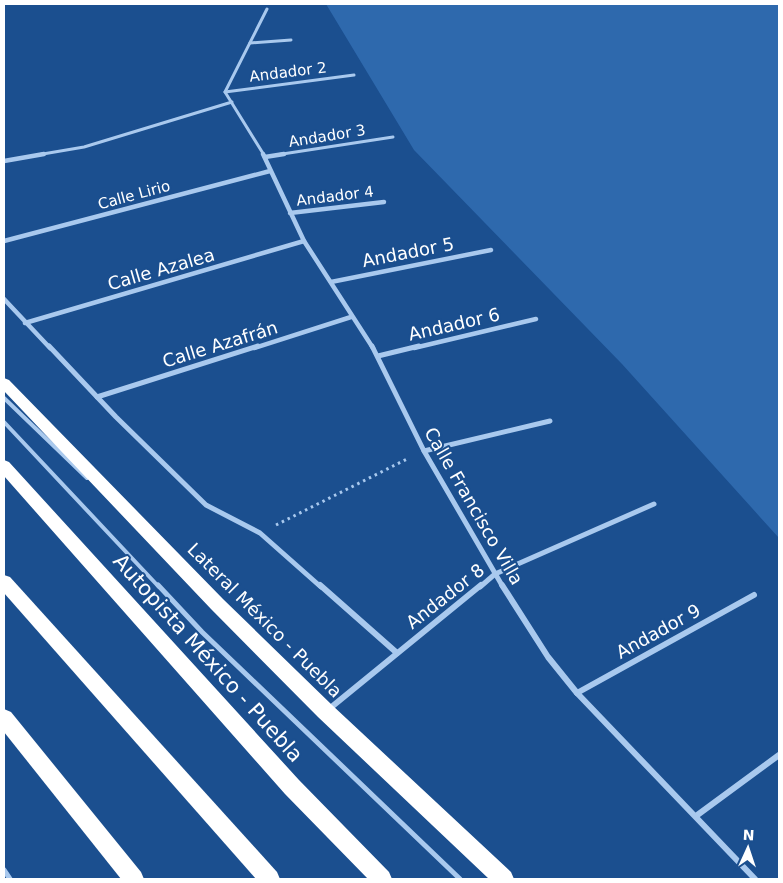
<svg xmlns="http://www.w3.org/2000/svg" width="783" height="883" viewBox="0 0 783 883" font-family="'DejaVu Sans',sans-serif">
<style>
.green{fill:#2e69ad}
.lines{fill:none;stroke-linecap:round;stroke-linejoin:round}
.path{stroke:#a9c9ee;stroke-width:3;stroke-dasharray:2.5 4;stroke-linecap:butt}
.lane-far1{stroke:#a9c9ee;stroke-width:4}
.lane{stroke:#a9c9ee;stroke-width:5}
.street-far3{stroke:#a9c9ee;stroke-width:3}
.street-far2{stroke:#a9c9ee;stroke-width:4.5}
.street-far1{stroke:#a9c9ee;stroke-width:5}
.street{stroke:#a9c9ee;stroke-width:6}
.highway{fill:#fff;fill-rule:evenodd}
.labels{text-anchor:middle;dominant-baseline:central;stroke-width:4;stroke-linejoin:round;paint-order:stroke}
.far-street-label{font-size:15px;fill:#fff;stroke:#1b4f8f}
.street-label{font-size:18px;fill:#fff;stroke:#1b4f8f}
.near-street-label{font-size:21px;fill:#fff;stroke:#1b4f8f}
</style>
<rect width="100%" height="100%" fill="#1b4f8f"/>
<path class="green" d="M326 4H779V538L622 364 414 150Z"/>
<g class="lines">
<path class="path" d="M276 525 409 458"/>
<g class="lane-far1">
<path d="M4 398 87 478"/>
<path d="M4 422 159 587"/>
</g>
<g class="lane">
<path d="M158 585 202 632 460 879"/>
<path d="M4 870 10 879"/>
</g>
<g class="street-far3">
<path d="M250 43 291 40"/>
<path d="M225 92 354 75"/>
<path d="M37 155 84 147 232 102"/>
<path d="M264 155 225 92 267 9"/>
<path d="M276 155 393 137"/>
</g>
<g class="street-far2">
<path d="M263 154 304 241 373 348"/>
<path d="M265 157 284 154"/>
<path d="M4 161 44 154"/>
<path d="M290 213 384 202"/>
<path d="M4 241 270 171"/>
<path d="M331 282 491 250"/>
<path d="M4 299 50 348"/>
<path d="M25 323 304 241"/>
<path d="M254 348 351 317"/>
<path d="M414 348 536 319"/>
</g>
<g class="street-far1">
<path d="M49 346 116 417 206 505 260 533 321 587"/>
<path d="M372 346 424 451 503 587"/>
<path d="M378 356 419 346"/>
<path d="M97 397 258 346"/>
<path d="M424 451 550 421"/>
<path d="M480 587 495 574 654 504"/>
</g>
<g class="street">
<path d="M320 585 397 653"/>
<path d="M502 585 548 657 577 693 755 879"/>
<path d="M577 693 754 595"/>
<path d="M329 709 481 585"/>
<path d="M696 816 779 755"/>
</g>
<g class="highway">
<path d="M4 378 9 380 223 599 332 705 511 872 514 879H489L318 717 211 609 4 391Z"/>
<path d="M4 460 9 462 299 780 389 872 392 879H368L285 794 4 476Z"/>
<path d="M4 575 10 577 277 872 280 879H256L4 593Z"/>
<path d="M4 709 11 712 141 872 144 879H121L4 732Z"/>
</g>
</g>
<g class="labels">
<g class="far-street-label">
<text transform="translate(288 72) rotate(-7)">Andador 2</text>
<text transform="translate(327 136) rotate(-9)">Andador 3</text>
<text transform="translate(134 195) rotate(-15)">Calle Lirio</text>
<text transform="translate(335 196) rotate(-7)">Andador 4</text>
</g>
<g class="street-label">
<text transform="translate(408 252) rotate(-11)">Andador 5</text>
<text transform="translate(161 269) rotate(-16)">Calle Azalea</text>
<text transform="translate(454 324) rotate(-13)">Andador 6</text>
<text transform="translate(220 344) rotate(-17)">Calle Azafrán</text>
<text transform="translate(474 506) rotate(60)">Calle Francisco Villa</text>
<text transform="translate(445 596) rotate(-38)">Andador 8</text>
<text transform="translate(265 620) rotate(45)">Lateral México - Puebla</text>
<text transform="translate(658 631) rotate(-29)">Andador 9</text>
</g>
<g class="near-street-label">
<text transform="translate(208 658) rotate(48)">Autopista México - Puebla</text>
</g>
</g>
<rect width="783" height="883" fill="none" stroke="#ffffff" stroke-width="10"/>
<g transform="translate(748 848) rotate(3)" stroke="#1b4f8f" stroke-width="4" paint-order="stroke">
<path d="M0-4L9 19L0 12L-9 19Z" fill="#ffffff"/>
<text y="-8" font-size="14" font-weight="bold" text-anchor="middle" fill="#ffffff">N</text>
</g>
</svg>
